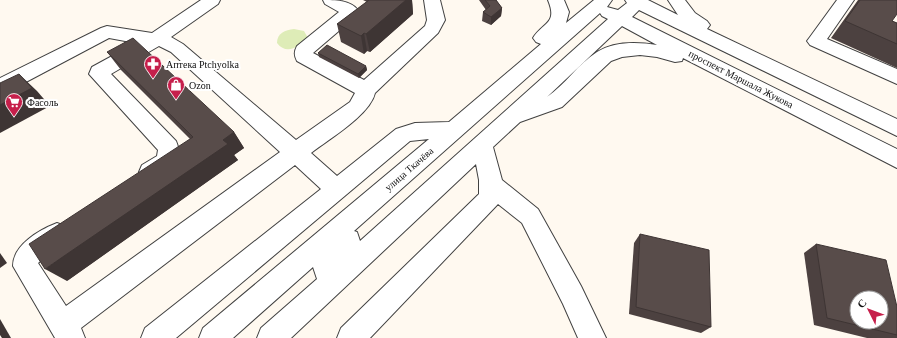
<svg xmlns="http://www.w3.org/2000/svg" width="897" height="338" viewBox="0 0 897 338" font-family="Georgia,serif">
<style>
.green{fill:#deecb7}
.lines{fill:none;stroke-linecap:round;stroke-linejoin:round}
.minor-casing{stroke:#414141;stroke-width:2}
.minor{fill:#fff;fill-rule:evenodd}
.wall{fill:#4c4140}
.shaded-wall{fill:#3e3534}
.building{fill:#584c4a;stroke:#3e3534;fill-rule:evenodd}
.labels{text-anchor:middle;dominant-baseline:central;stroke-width:4;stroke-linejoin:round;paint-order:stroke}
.poi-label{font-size:10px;fill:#0e0e0e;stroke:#fff;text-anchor:start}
.street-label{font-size:10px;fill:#0e0e0e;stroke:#fff}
</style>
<rect width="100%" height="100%" fill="#fff9f0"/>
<path class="green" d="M294 29 304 31 308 38C299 46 287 56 277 43 277 33 285 30 294 29Z"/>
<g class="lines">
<g class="minor-casing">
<g id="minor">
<path d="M201 0H220L218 4 171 37 183 44 296 140 350 102 355 93 297 61C294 55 294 52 297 46L339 12 325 4 323 0C335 0 350 0 358 10L354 18 313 53 364 80 425 26 427 20 424 0H440L445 20 438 33 375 93C370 115 329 139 311 153L337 176 396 129 415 123 449 122 541 44 536 42 533 38C543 22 558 24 548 0H564L569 12 566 23 594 0H612L607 7 618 10 627 3 625 0H648L678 15 668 0H685L695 13 707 21 710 25 707 29 897 119V136L639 10 632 17 897 149V168L683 58 682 61 675 62 657 57 640 55 622 57 611 61 562 107 520 122 493 147 502 180 538 209 581 286 606 338H578L563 304 522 223 498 204 370 338H337L341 328 479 194V180L476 164 291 338H257L261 328 317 279 313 267 233 338H199L203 328 429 139 410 141 176 338H141L145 328 321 189 295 165 81 328 85 338H55L13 266C13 245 39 230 57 223L65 226 69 234 65 242 38 263 66 306 280 152 171 52 159 46 111 74 176 141C186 162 163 186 142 179L139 172 142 165 157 156 158 150 89 74 92 67 136 43 109 38 7 92 0 94V78L101 28 107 26 152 33ZM600 13 602 16 608 19 360 241 357 232 354 231ZM622 26 657 45C639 42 614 41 597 52 578 64 565 85 547 97Z"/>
<path d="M837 0H854L827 39 897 69V84L810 45 807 41 810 37Z"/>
</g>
</g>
<use href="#minor" class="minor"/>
</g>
<g class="wall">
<path d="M363 0H412L413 14 370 52 367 51 364 54 341 42 337 24 367 2Z"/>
<path d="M479 0H496L502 8 501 16 491 25 482 21 483 12 486 10Z"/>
<path d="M858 0H897L892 21 897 23V68L831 38Z"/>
<path d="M107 52 234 132 244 148 234 155 238 160 67 281 190 139 121 70Z"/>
<path d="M318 53 366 66 367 70 359 78 319 57Z"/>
<path d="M640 234 711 327 701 333 629 314 634 243Z"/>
<path d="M816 244 897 307V338H867L814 325 804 253Z"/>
</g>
<g class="shaded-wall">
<path d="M406 0H412L413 14 370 52 366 34Z"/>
<path d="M502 8 501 16 491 25V17Z"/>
<path d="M364 33 367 51 364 54 361 36Z"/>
<path d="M366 66 367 70 359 78 358 74Z"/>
<path d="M19 74 37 91 50 106 0 133V105Z"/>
<path d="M234 132 244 148 234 155 238 160 67 281 45 269Z"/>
<path d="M0 253 7 263 0 268Z"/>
<path d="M0 319 11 338H2L0 335Z"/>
</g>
<g class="building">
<path d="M369 0H406L366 34 364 33 361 36 337 24Z"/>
<path d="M485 0H496L502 8 491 17 483 12 490 6Z"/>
<path d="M860 0H897V14L892 21 897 23V44L845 21Z"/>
<path d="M133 38 234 132 223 140 228 144 45 269 29 244 193 137 107 52Z"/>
<path d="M327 45 366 66 358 74 318 53Z"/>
<path d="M19 74 32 88 0 105V83Z"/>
<path d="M640 234 709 250 711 327 636 307Z"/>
<path d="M816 244 886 260 897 307V335L827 318ZM857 298H881V322H857Z"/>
</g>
<defs>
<g id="pharmacy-pin" transform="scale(0.9)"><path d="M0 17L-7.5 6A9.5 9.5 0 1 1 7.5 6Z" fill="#c61f4b" stroke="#fff"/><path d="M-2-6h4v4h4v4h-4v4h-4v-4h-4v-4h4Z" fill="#fff"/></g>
<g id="shop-pin" transform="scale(0.9)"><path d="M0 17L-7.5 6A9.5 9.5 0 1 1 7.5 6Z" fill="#c61f4b" stroke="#fff"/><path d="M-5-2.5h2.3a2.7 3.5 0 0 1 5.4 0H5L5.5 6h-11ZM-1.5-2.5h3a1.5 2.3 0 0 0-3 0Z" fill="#fff"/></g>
<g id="supermarket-pin" transform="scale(0.9)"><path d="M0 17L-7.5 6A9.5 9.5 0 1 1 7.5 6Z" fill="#c61f4b" stroke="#fff"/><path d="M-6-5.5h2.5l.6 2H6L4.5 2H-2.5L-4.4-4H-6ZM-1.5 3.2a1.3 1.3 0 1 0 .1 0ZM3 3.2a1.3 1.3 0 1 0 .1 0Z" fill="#fff"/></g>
</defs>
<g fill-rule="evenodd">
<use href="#pharmacy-pin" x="153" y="64"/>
<use href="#shop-pin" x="176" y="85"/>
<use href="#supermarket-pin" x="14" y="102"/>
</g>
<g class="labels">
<g class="poi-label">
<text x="166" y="64">Аптека Ptchyolka</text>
<text x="189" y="85">Ozon</text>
<text x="27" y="102">Фасоль</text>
</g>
<g class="street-label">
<text transform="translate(741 79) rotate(27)">проспект Маршала Жукова</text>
<text transform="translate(409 169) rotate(-41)">улица Ткачёва</text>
</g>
</g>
<g transform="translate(869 310) rotate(312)"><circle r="19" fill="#ffffff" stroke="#9f9f9f"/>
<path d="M0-3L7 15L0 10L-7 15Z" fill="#c61f4b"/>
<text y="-6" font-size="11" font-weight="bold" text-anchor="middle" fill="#0e0e0e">С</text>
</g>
</svg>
